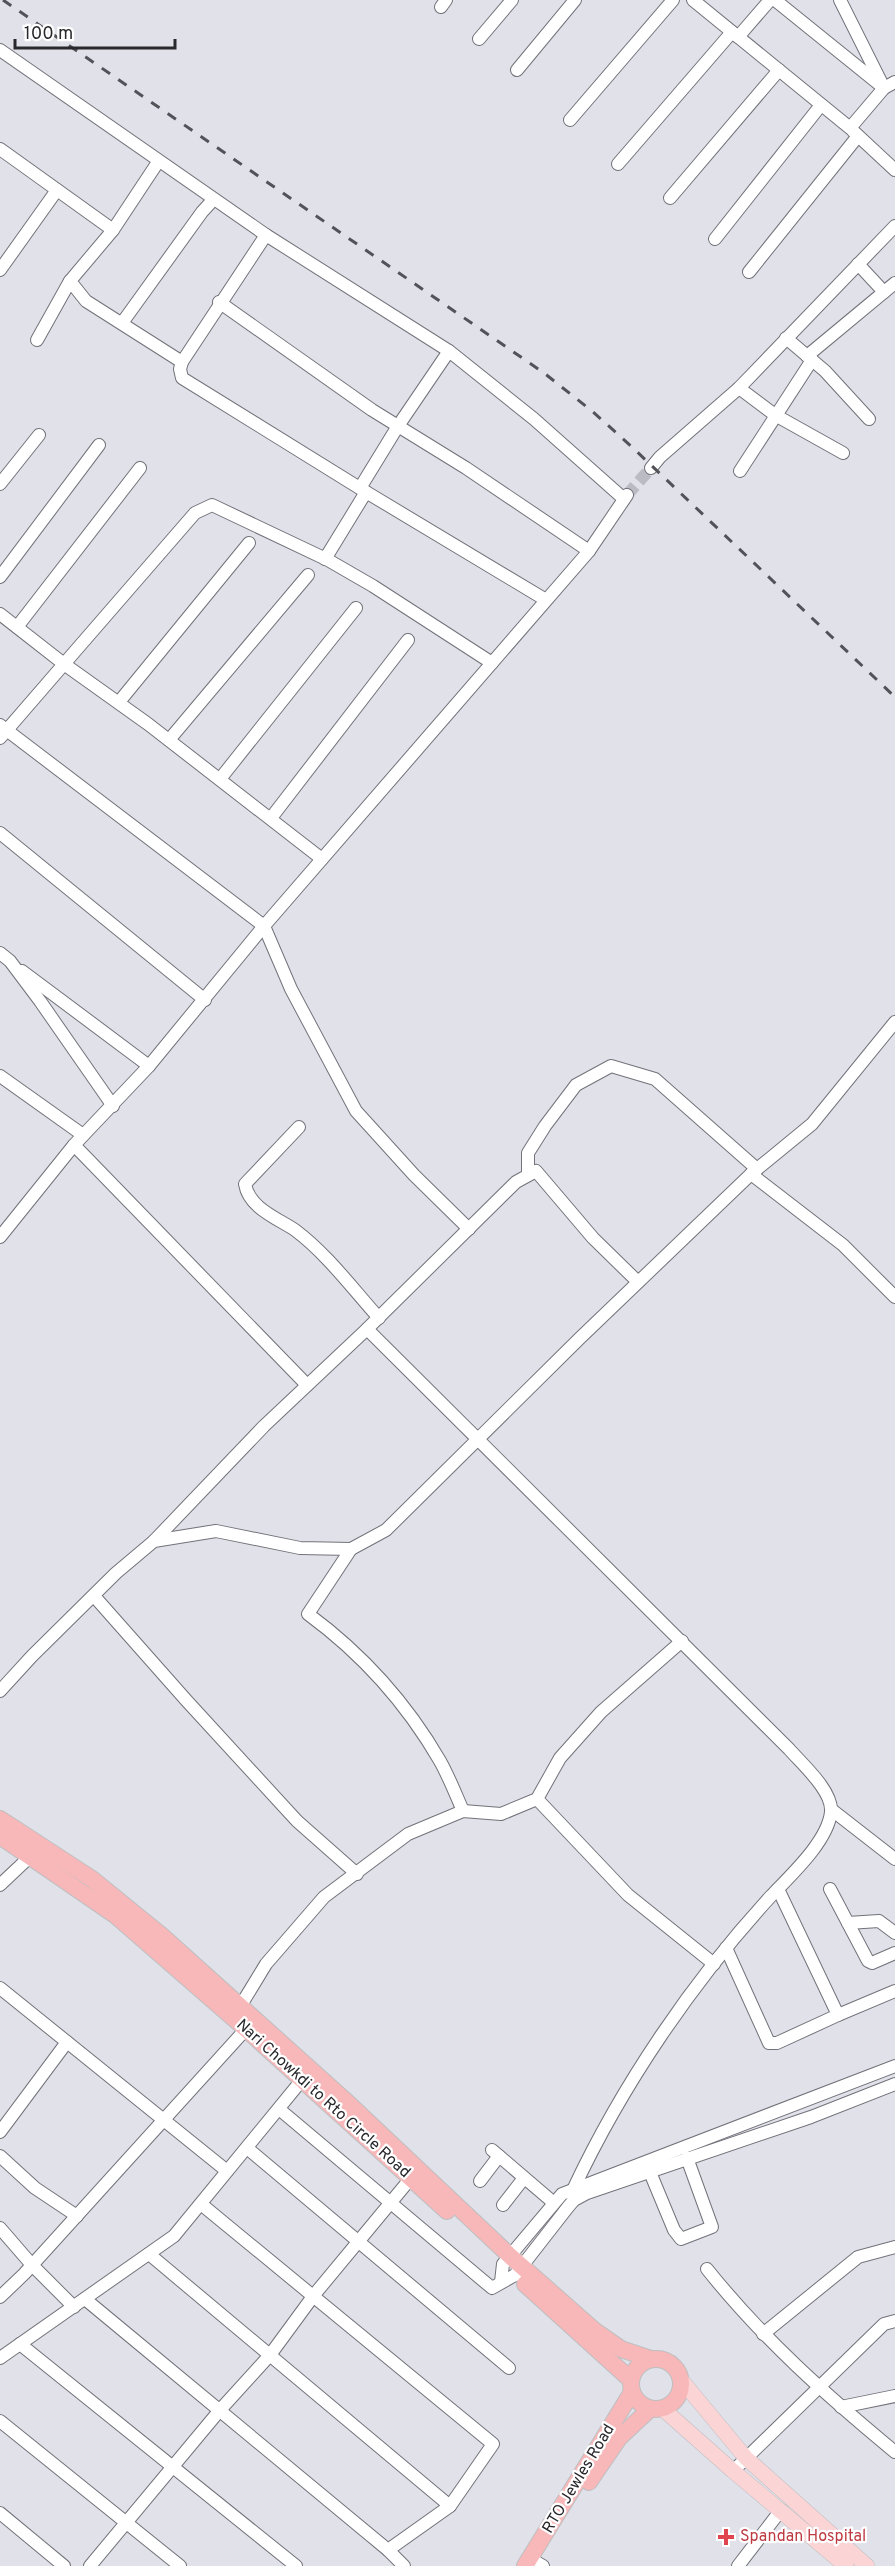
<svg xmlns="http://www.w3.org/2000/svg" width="895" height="2566" viewBox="0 0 895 2566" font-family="Overpass,sans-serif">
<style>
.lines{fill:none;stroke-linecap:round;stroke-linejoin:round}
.minor-tunnel{stroke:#bbbcc3;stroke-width:12;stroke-dasharray:12 6;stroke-linecap:butt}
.minor-casing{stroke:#72727a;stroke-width:14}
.major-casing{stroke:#bfbfc0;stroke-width:16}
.highway-casing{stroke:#bfbfc0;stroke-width:18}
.minor{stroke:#fff;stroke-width:12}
.major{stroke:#fbd4d6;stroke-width:15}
.highway{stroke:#f8b8ba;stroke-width:16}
.rail{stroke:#525358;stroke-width:3;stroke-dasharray:10 10;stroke-linecap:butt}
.health-dot{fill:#e0444e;stroke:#fff;stroke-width:2}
.labels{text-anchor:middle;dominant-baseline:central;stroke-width:4.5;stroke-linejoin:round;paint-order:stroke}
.street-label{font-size:16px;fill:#29292d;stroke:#fff}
.health-label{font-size:16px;fill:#be3a42;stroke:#fff;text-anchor:start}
</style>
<rect width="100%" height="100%" fill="#e0e1e9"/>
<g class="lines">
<path class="minor-tunnel" d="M627 495 651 468"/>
<g class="minor-casing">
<g id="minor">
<path d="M693 0 850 128 884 88 895 82"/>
<path d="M775 0 884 88"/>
<path d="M840 0 881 82"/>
<path d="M441 7 446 0"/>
<path d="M738 37 770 0"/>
<path d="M479 39 512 0"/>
<path d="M0 50 266 235"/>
<path d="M517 70 575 0"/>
<path d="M570 120 673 0"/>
<path d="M853 131 895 170"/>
<path d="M0 149 113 230 70 281 86 301 182 362"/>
<path d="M618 164 732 32"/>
<path d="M670 198 779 70"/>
<path d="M113 230 158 162"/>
<path d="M715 239 821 105"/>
<path d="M858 264 884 292"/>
<path d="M0 270 57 190"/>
<path d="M749 272 858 136"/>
<path d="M219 302 372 410 466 468 589 551"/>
<path d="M122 323 202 212 213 200"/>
<path d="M786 338 825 371 869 419"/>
<path d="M37 340 70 281"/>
<path d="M807 356 895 283"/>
<path d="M739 388 775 415 843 453"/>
<path d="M651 468 660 457 739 388 895 226"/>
<path d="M740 471 812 360"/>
<path d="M0 484 39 435"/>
<path d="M360 488 398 426 449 351"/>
<path d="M325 559 366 492"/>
<path d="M0 577 99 445"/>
<path d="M546 600 366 492 182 378 180 369 182 362 266 235 449 351 534 419 624 499"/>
<path d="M0 614 64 664 0 738"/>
<path d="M17 627 140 468"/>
<path d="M119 702 249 543"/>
<path d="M0 725 264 926 291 989 356 1111 414 1175 469 1229"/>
<path d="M169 740 308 575"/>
<path d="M220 779 356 608"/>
<path d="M271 818 408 640"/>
<path d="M0 833 205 1000"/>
<path d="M322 859 148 724 64 664 195 513 212 505 328 560 373 586 492 663"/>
<path d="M0 953 10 961 40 1001 113 1106"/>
<path d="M22 971 149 1066"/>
<path d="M895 1022 812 1124 751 1174 843 1245 895 1297"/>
<path d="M0 1076 83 1135"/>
<path d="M299 1127 245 1184C249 1208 277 1218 295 1230 327 1254 352 1288 379 1318"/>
<path d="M74 1145 307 1385"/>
<path d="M528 1175V1153L545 1126 576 1085 611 1066 655 1079 757 1169"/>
<path d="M0 1237 74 1145 149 1066 264 926 589 551 627 495"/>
<path d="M367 1329 789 1749C802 1764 833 1791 831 1812 828 1841 791 1875 771 1896 693 1981 622 2085 573 2190L574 2200"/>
<path d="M154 1541 264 1426 367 1329 516 1182 536 1171 593 1238 638 1282"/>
<path d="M351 1549 308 1614C361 1653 407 1704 440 1761 449 1777 456 1795 463 1811"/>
<path d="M94 1596 186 1700 297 1821 357 1874"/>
<path d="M0 1691 32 1656 116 1573 154 1541 216 1531 300 1548 351 1549 386 1530 580 1338 751 1174"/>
<path d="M537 1799 628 1895 714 1964"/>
<path d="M832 1810 895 1859"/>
<path d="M0 1885 36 1851"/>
<path d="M830 1889 868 1961 872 1963 895 1953"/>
<path d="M848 1923 879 1921 895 1933"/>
<path d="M726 1948 769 2043H777L838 2015 778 1889"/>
<path d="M0 1988 227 2171"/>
<path d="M241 2005 266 1964 324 1897 408 1834 463 1811 501 1814 537 1799 560 1758 601 1712 682 1641"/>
<path d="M838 2015 895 1991"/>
<path d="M279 2109 492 2288 515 2275 568 2207 574 2200 587 2193 811 2117 895 2084"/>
<path d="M0 2132 67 2042"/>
<path d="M247 2148 509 2368"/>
<path d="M492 2150 554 2203"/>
<path d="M0 2156 35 2188 77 2216"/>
<path d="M647 2165 674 2230 681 2239 712 2227 687 2158"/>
<path d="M480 2181 499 2156"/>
<path d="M503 2205 524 2178"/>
<path d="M0 2228 32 2265 74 2307"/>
<path d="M149 2254 450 2506 493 2444 201 2204"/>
<path d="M707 2269C763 2339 826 2395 895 2452"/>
<path d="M501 2282 503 2264 562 2194 895 2066"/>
<path d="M0 2297 24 2274 246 2029"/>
<path d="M85 2299 388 2550 450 2506"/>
<path d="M763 2334 858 2257 895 2247"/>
<path d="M20 2344 296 2566"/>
<path d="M0 2358 174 2236 306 2075"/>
<path d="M841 2407 895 2396"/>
<path d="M0 2421 180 2566"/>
<path d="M733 2471 884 2324 895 2321"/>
<path d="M0 2513 64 2566"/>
<path d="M388 2550 404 2566"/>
<path d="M536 2562 543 2566"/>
<path d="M90 2566 220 2410 270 2355 314 2295 416 2172"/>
<path d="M738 2566 781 2510"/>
</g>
</g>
<g class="major-casing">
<g id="major">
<path d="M682 2381 746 2458 867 2566"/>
<path d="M663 2409 733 2471 846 2566"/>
</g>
</g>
<g class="highway-casing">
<g id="highway">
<path d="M0 1819 92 1879 162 1936 349 2104 510 2256 595 2331 621 2349 651 2359"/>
<path d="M0 1836 115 1915 246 2029 447 2211"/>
<path d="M525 2284 631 2380"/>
<circle cx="656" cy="2384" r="25"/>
<path d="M589 2482 619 2438 650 2409"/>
<path d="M525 2566 632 2392"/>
</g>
</g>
<use href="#minor" class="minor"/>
<use href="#major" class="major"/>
<use href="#highway" class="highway"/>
<path class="rail" d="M3 0 544 373 592 411 632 447 895 697"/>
</g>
<path class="health-dot" d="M723 2528h6v6h6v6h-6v6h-6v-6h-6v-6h6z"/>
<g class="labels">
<g class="street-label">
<text transform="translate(323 2099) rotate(42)">Nari Chowkdi to Rto Circle Road</text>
<text transform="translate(579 2479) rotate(-59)">RTO Jewles Road</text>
</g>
<g class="health-label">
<text x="740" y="2537">Spandan Hospital</text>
</g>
</g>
<path d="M15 39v9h160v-9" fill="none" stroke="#29292d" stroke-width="3"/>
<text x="24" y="39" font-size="18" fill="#29292d" stroke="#ffffff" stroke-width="4.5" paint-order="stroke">100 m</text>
</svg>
